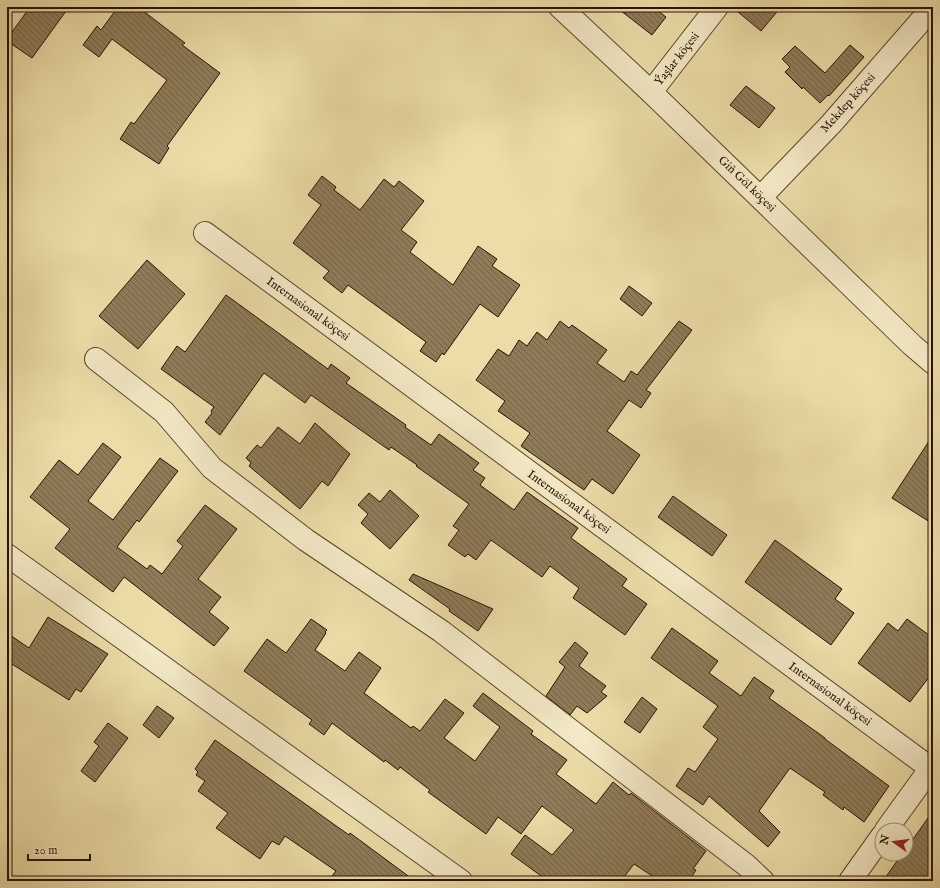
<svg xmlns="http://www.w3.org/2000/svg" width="940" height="888" viewBox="0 0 940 888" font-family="'IM FELL English',serif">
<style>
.building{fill:url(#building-back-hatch);stroke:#291203}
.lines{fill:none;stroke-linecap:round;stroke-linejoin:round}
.minor-casing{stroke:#5a452c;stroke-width:24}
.minor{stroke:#f3e9c6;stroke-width:22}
.labels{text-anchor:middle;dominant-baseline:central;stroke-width:3;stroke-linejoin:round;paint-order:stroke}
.street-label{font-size:12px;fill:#291203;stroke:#f3e9c6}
</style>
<defs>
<pattern id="building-back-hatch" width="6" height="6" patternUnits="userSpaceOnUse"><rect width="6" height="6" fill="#8e7c59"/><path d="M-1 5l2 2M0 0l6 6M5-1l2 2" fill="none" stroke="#746447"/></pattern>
</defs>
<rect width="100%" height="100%" fill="#ecdda8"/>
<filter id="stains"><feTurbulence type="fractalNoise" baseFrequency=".005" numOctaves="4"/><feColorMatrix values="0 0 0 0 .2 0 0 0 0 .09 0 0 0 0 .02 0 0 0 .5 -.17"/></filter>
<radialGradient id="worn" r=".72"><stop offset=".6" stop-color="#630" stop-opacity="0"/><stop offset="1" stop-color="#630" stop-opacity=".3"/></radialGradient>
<g class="building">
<path d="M30 7H69L32 58 7 41V39Z"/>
<path d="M118 7H138L185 43 182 45 220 73 167 146 169 148 159 164 120 139 131 122 134 124 167 80 112 39 99 57 83 45 97 26 101 30Z"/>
<path d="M616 7H653L666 17 652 35Z"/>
<path d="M732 7H781L761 31Z"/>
<path d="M850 45 864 57 829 96 828 95 820 103 803 87 802 89 785 72 790 67 782 59 795 46 825 73Z"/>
<path d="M746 86 775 108 759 128 730 105Z"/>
<path d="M322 176 336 187 334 190 360 210 384 179 394 187 399 181 424 201 401 230 417 242 410 252 453 285 478 246 497 259 492 266 520 285 498 317 480 304 444 355 442 353 436 362 420 351 426 342 348 285 342 293 323 278 329 271 293 243 321 205 308 195Z"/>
<path d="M147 260 185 294 138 349 99 316Z"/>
<path d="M629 286 652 303 642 316 620 299Z"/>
<path d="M226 295 328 369 331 364 350 378 346 383 406 425 405 427 431 445 439 434 479 463 473 470 485 478 480 485 514 510 527 492 578 528 571 538 627 579 622 586 647 604 625 635 573 598 579 588 550 566 542 577 491 540 476 560 468 554 465 557 448 545 459 530 453 526 469 504 416 466 417 465 391 447 389 450 311 395 305 403 264 373 220 435 205 422 212 413 211 411 214 407 161 369 177 346 185 352Z"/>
<path d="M560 321 569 328 572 325 607 350 597 363 624 382 631 371 637 375 679 321 692 330 646 390 651 393 641 408 629 400 607 431 640 455 613 494 592 479 584 490 521 446 530 433 498 411 505 401 476 380 498 349 509 356 519 340 527 346 537 332 547 340Z"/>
<path d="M315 423 350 454 328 486 322 481 300 509 249 466 251 463 246 458 257 445 261 448 278 427 300 444Z"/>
<path d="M933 435V524L892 498Z"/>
<path d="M103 443 121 457 88 501 113 520 160 458 178 471 139 522 137 520 117 547 147 569 150 565 162 574 183 546 177 541 205 505 237 529 198 579 221 597 209 612 229 628 214 646 124 577 113 592 55 548 70 529 30 497 59 460 78 475Z"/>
<path d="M390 490 419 516 390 549 361 523 368 514 358 505 369 493 380 502Z"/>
<path d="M673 496 727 535 712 556 658 517Z"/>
<path d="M775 540 842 589 835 599 854 613 831 645 745 582Z"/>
<path d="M413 574 493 609 478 631 449 611 450 609 409 580Z"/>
<path d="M48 617 108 654 81 692 76 689 69 700 7 661V633L29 648Z"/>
<path d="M311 619 327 630 325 632 326 633 315 650 345 671 359 652 381 668 364 693 411 728 413 726 420 731 445 699 464 713 444 738 475 761 500 727 473 706 483 693 533 731 531 734 567 760 556 774 596 804 613 782 629 795 631 793 706 851 693 869 696 870 689 881H660L634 864 621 881H548L511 854 525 835 552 855 574 830 542 806 521 834 498 817 486 834 428 792 430 790 400 767 398 770 385 760 384 762 332 723 324 735 309 724 312 720 244 671 267 639 286 653Z"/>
<path d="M907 619 933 638V672L910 702 858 663 888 623 898 631Z"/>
<path d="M672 628 718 661 709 673 741 696 754 677 774 691 769 698 825 738V739L889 786 864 822 844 807 843 810 823 795 825 792 790 768 759 811 780 832 768 847 709 796 703 805 676 786 688 768 695 772 718 739 703 727 718 706 651 658Z"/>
<path d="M575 642 588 653 579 666 606 686 601 692 607 696 587 713 577 706 570 715 546 696 565 667 559 662Z"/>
<path d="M642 697 657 709 640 733 624 722Z"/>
<path d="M157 706 174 718 159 738 143 725Z"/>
<path d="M108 723 128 738 95 782 81 771 99 746 94 742Z"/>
<path d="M215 740 349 835 350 833 415 881H328L336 871 285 836 279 845 272 841 260 859 216 828 228 813 198 791 205 781 196 775 198 772 195 769Z"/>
<path d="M933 811V881H883L902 854H906V849Z"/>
</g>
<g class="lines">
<g class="minor-casing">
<g id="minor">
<path d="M560 7 651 92 912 345 933 363"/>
<path d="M651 92 717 7"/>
<path d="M761 197 831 124 933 7"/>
<path d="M205 233 933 770"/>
<path d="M96 359 164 412 212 468 306 540 441 631 746 865 763 881"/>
<path d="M7 555 461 881"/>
<path d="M886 830 933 765"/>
<path d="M850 881 882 836"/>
</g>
</g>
<use href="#minor" class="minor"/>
</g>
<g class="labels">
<g class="street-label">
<text transform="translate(677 59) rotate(-52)">Ýaşlar köçesi</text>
<text transform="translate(848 103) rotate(-48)">Mekdep köçesi</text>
<text transform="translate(747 184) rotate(44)">Giň Göl köçesi</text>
<text transform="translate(308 309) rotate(36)">Internasional köçesi</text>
<text transform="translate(569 502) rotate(36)">Internasional köçesi</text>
<text transform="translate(830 694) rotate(36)">Internasional köçesi</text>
</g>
</g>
<rect width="940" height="888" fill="none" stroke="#ecdda8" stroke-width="24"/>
<rect x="8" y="8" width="924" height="872" fill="none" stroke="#291203" stroke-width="2"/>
<rect x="12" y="12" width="916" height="864" fill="none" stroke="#291203"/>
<g transform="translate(894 842) rotate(284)"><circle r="19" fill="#f3e9c6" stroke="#a29378"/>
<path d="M0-3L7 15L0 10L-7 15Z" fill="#8f2418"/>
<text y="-6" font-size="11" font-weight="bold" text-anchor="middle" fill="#291203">N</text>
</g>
<path d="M28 854v6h62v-6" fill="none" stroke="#291203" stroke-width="2"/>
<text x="34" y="854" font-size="12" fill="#291203" stroke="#f3e9c6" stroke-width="3" paint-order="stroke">20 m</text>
<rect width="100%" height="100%" filter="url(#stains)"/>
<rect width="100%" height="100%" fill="url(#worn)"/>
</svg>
